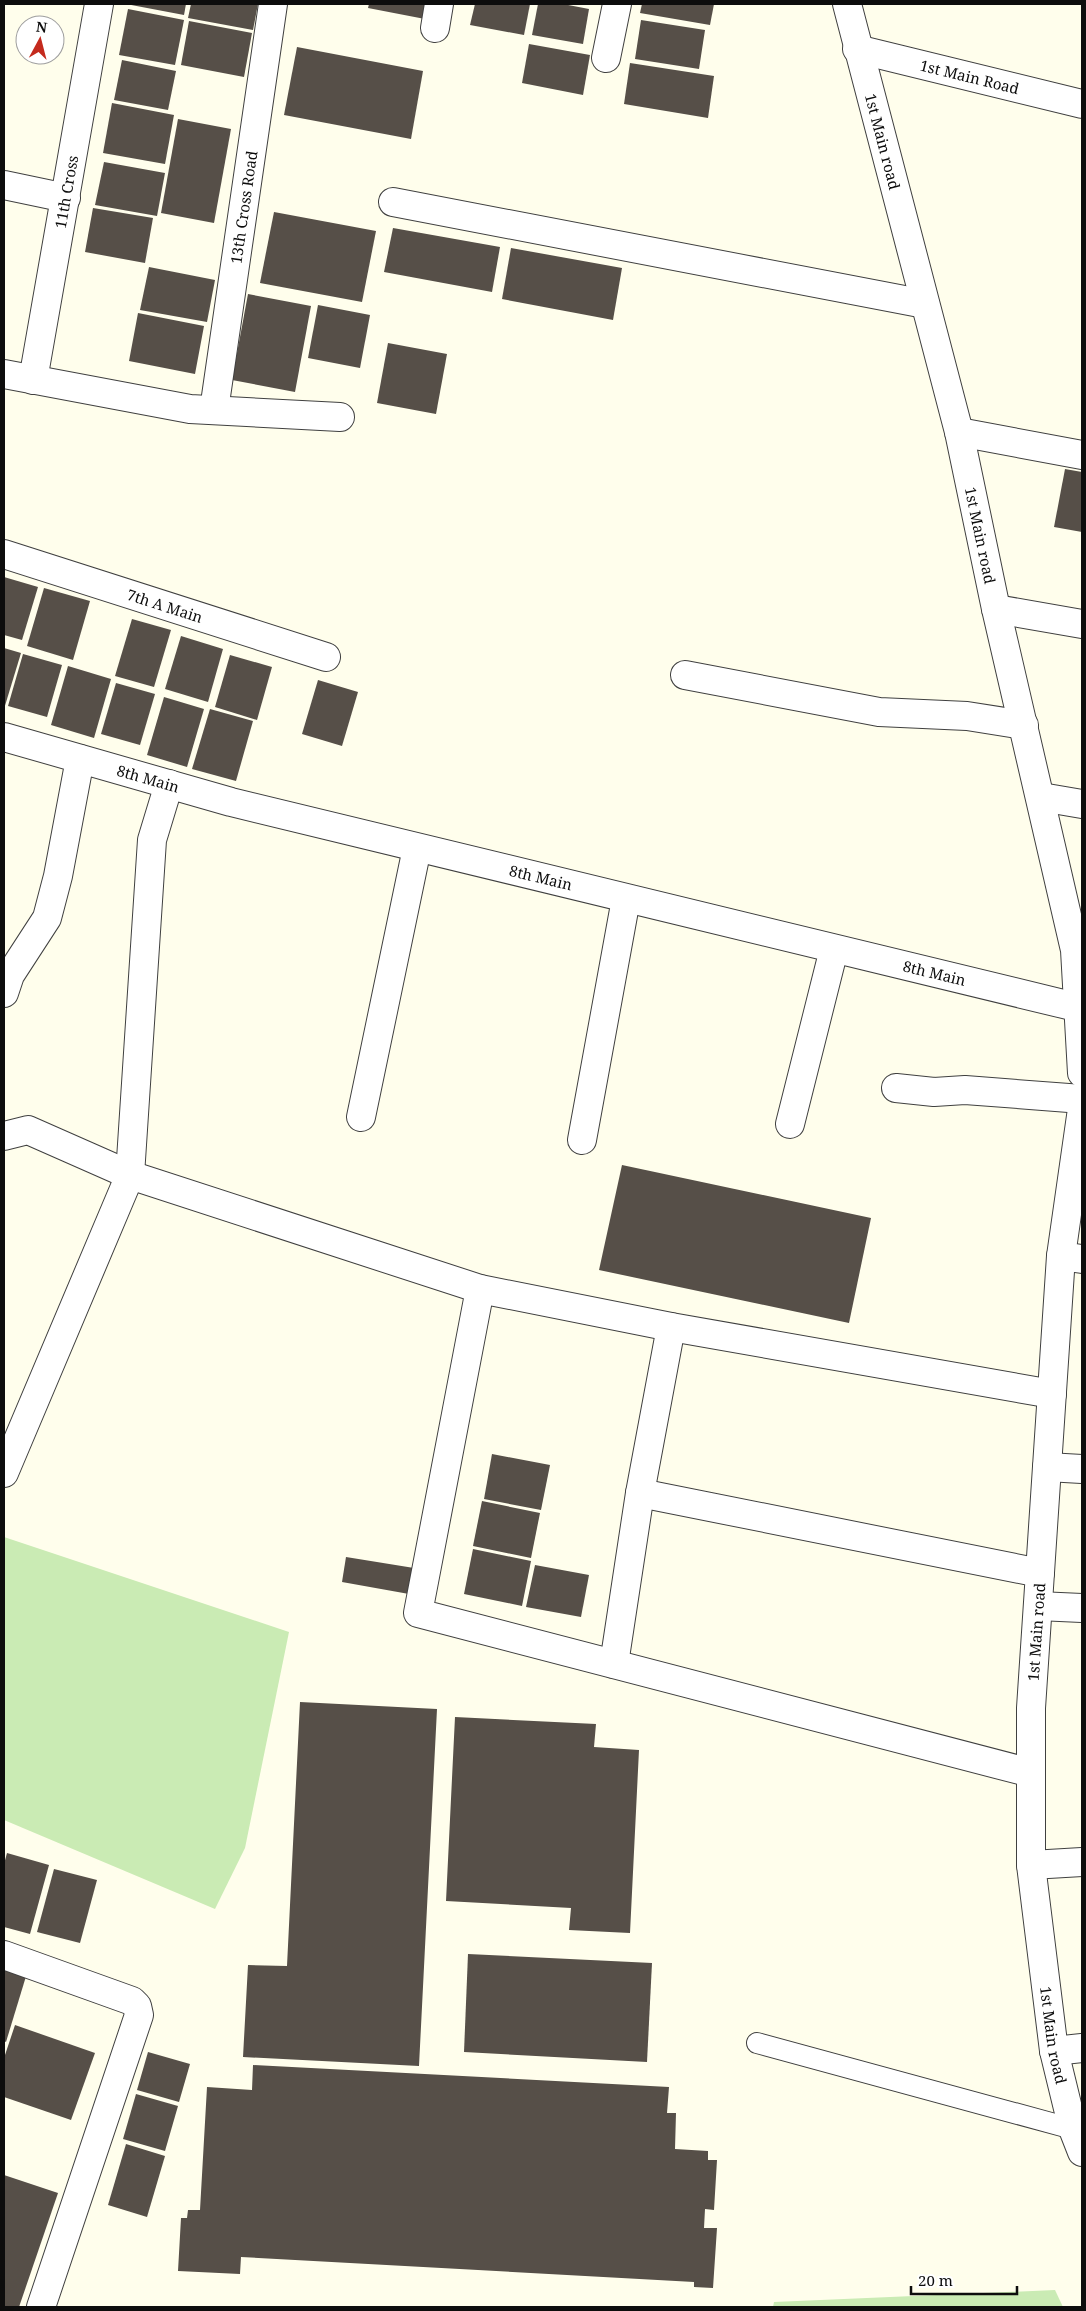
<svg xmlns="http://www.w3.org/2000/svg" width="1086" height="2311" viewBox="0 0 1086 2311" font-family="'Noto Serif',serif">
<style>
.green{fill:#caebb4}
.building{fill:#564f48}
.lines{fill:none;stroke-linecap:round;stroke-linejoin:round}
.service-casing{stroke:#404040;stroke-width:22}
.minor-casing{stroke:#404040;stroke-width:30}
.tertiary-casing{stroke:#404040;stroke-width:30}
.service{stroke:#fff;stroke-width:20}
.minor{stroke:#fff;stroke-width:28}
.tertiary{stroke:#fff;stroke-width:28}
.labels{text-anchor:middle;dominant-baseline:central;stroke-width:5;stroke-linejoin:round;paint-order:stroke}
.street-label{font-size:15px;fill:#0d0d0d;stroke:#fff}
</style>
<rect width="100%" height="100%" fill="#fffeec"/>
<g class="green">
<path d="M4 1537 289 1632 245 1848 215 1909 4 1820Z"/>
<path d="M1055 2290 1063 2307H773L774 2302Z"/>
</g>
<g class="building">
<path d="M126 4H186L184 15Z"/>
<path d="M191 4H258L253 30 188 18Z"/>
<path d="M369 4H428L425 19 368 8Z"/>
<path d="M475 4H530L524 35 470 25Z"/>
<path d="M538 4H563L589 9 583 44 532 35Z"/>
<path d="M642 4H714L710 25 640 13Z"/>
<path d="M128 9 184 20 175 65 119 55Z"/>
<path d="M641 20 705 30 699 69 635 59Z"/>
<path d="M189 21 252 33 244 77 181 65Z"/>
<path d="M529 44 590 55 583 95 522 83Z"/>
<path d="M297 47 423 71 411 139 284 115Z"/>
<path d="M122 60 176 71 168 110 114 100Z"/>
<path d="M630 63 714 76 708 118 624 104Z"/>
<path d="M112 103 174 115 165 164 103 153Z"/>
<path d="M178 119 231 129 214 223 161 213Z"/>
<path d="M104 162 165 173 157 216 95 205Z"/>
<path d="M93 208 153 218 145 263 85 252Z"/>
<path d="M274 212 376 231 362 302 260 283Z"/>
<path d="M393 228 500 247 492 292 384 272Z"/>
<path d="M511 248 622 268 613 320 502 299Z"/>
<path d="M149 267 215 280 207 322 140 310Z"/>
<path d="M248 294 311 306 295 392 232 380Z"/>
<path d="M318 305 370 315 360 368 308 358Z"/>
<path d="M138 313 204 326 195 374 129 361Z"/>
<path d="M388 343 447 354 436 414 377 403Z"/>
<path d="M1065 469 1082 472V532L1054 527Z"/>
<path d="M4 577 38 587 22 640 4 635Z"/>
<path d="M44 588 90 601 73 660 27 646Z"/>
<path d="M132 619 171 630 154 687 115 676Z"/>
<path d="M181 636 223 649 208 702 165 689Z"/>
<path d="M4 648 21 653 4 709Z"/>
<path d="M23 654 62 665 47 717 8 706Z"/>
<path d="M230 655 272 667 257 720 215 707Z"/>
<path d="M68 666 111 679 94 738 51 725Z"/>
<path d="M318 680 358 692 342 746 302 734Z"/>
<path d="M116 683 155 694 140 745 101 734Z"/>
<path d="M164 697 204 709 187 767 147 755Z"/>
<path d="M210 709 253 721 236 781 192 769Z"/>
<path d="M622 1165 871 1218 849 1323 599 1270Z"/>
<path d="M492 1454 550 1465 541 1510 484 1499Z"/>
<path d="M482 1501 540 1513 531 1558 473 1546Z"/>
<path d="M473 1549 531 1561 522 1606 464 1594Z"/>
<path d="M346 1557 414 1568 409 1594 342 1582Z"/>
<path d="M535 1565 589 1575 581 1617 526 1607Z"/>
<path d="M300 1702 437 1709 419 2066 243 2057 248 1965 287 1966Z"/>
<path d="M455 1717 596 1724 594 1747 639 1750 630 1933 569 1930 571 1908 446 1901Z"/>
<path d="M7 1853 49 1865 30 1934 4 1927V1864Z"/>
<path d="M54 1869 97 1880 80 1943 37 1932Z"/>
<path d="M468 1954 652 1963 647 2062 464 2052Z"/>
<path d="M4 1966 27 1973 6 2042 4 2041Z"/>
<path d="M15 2025 95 2053 71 2120 4 2097V2058Z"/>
<path d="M148 2052 190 2064 179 2102 137 2090Z"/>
<path d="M253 2065 669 2087 667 2113H676L675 2149 708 2151V2160H717L714 2210 705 2209 704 2228H717L713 2288 694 2287V2282L241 2257 240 2274 178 2271 181 2218H187L188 2210H200L207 2087 252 2090Z"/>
<path d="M136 2094 178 2106 165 2151 123 2139Z"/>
<path d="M126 2144 165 2156 147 2217 108 2205Z"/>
<path d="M4 2175 58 2193 19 2307H4Z"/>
</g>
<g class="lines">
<g class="service-casing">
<path id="service" d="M757 2043 1073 2129"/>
</g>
<g class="minor-casing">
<g id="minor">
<path d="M435 28 439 4"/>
<path id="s1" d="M857 49 1082 104"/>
<path d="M606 58 617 4"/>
<path d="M4 185 66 198"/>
<path d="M393 202 925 304"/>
<path d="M4 374 190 409 340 417"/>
<path id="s2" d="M33 380 99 4"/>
<path id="s3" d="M214 410 273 4"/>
<path d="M959 432 1082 455"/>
<path id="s4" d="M4 554 326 657"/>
<path d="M996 609 1082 624"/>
<path d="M685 675 879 712 967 716 1024 725"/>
<path id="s5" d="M4 737 231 802 1080 1008"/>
<path d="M1041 797 1082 804"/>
<path d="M4 993 10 975 47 918 58 876 80 759"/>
<path d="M896 1088 934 1092 965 1090 1082 1099"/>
<path d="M361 1117 417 848"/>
<path d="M790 1124 834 949"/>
<path d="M4 1136 28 1130 130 1175 480 1289 671 1327 1052 1394"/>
<path d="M582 1140 626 899"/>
<path d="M1061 1256 1082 1259"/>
<path d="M480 1289 418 1613 1031 1773"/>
<path d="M1047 1467 1082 1469"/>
<path d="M4 1473 130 1175 152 840 169 784"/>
<path d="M640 1493 1040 1573"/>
<path d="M1038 1606 1082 1608"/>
<path d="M614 1664 640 1493 671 1327"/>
<path d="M1031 1865 1082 1862"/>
<path d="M4 1955 132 2001 137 2006 139 2015 41 2307"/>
<path d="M1054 2051 1082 2048"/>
</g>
</g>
<g class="tertiary-casing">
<g id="tertiary">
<path id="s6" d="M847 4 959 432 996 609 1075 950 1082 1073"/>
<path id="s7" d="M1082 1109 1061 1256 1031 1708V1865L1054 2051 1073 2129 1082 2152"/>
</g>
</g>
<use href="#service" class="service"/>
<use href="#minor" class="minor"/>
<use href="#tertiary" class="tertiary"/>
</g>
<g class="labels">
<g class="street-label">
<text stroke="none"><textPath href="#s1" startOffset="116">1st Main Road</textPath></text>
<text stroke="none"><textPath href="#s6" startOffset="142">1st Main road</textPath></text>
<text stroke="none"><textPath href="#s2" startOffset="191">11th Cross</textPath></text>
<text stroke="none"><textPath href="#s3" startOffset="205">13th Cross Road</textPath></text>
<text stroke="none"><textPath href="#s6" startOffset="548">1st Main road</textPath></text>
<text stroke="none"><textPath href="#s4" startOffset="169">7th A Main</textPath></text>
<text stroke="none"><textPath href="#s5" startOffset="150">8th Main</textPath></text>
<text stroke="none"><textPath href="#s5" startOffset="555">8th Main</textPath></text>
<text stroke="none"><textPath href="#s5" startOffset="960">8th Main</textPath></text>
<text transform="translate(1036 1632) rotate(-86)">1st Main road</text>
<text stroke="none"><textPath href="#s7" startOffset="930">1st Main road</textPath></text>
</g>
</g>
<rect width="1086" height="2311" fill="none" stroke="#0d0d0d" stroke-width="10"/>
<g transform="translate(40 40) rotate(7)"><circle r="24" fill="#ffffff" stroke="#9e9e9e"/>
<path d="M0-4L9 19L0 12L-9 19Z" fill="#c42a1d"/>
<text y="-8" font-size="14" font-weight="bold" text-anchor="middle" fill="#0d0d0d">N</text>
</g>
<path d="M911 2286v8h106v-8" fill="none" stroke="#0d0d0d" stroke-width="2.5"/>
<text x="918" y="2286" font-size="15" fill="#0d0d0d" stroke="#ffffff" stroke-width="4" paint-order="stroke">20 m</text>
</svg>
